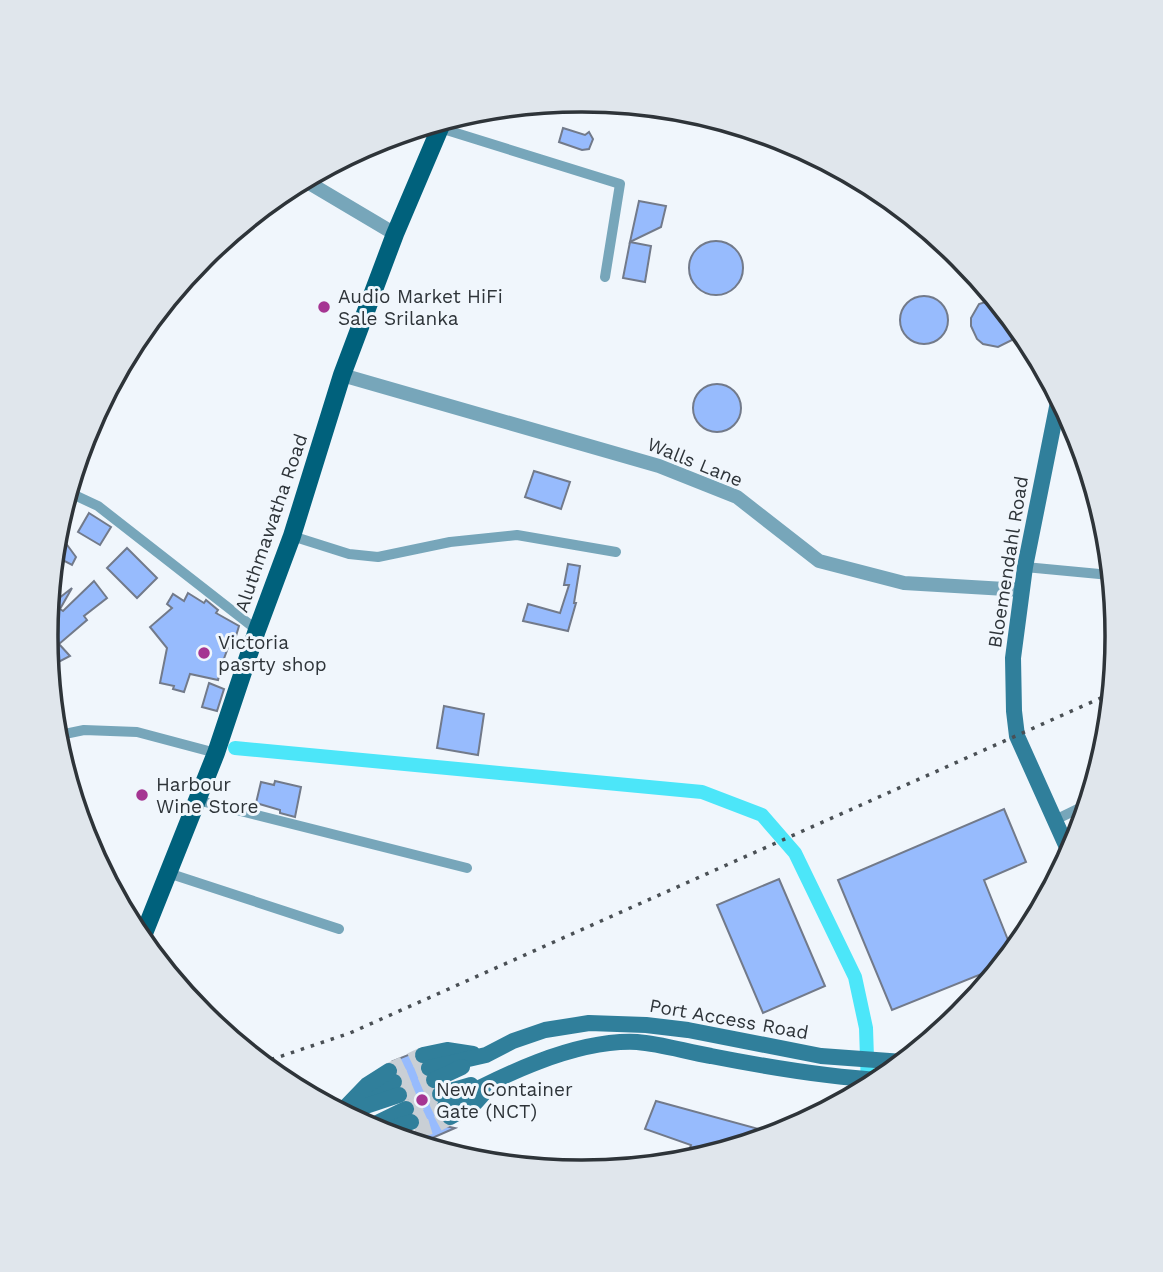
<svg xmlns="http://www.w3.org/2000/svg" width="1163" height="1272" viewBox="0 0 1163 1272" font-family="'Work Sans',sans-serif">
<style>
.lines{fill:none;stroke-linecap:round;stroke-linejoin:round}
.canal{stroke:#4ce6f9;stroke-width:14}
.building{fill:#97bbfd;stroke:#727a8a;stroke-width:2}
.secondary-tunnel{stroke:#c9cfd5;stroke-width:16;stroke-dasharray:16 8;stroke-linecap:butt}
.minor{stroke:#77a6ba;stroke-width:10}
.tertiary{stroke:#77a6ba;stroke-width:14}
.secondary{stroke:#307f9b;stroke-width:16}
.primary{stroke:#00617c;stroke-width:18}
.rail{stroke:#4a5055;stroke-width:3.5;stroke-dasharray:3.5 7;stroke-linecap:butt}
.poi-dot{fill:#a53592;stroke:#f0f6fc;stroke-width:2.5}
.labels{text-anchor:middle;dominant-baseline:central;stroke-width:6;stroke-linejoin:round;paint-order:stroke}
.poi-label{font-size:19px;fill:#2e3439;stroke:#f0f6fc;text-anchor:start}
.street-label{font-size:19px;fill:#2e3439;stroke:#f0f6fc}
.rim{fill:none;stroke:#2e3439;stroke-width:3.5}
</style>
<rect width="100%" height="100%" fill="#f0f6fc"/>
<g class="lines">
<path class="canal" d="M235 748 702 792 762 815 795 853 855 977 866 1028 868 1088"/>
</g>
<g class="building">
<path d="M563 128 585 135 589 132 593 139 589 149 582 150 559 142Z"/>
<path d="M639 201 666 206 661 227 630 242Z"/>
<circle cx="716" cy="268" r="27"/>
<path d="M630 242 651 246 645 282 623 278Z"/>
<circle cx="924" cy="320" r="24"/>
<path d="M995 299 1018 327 1012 340 998 347 983 344 977 339 971 326V318L979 304Z"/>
<circle cx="717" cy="408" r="24"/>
<path d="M534 471 570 482 561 509 525 497Z"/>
<path d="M89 513 111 527 100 545 78 532Z"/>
<path d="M62 538 76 557 72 565 53 555Z"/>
<path d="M127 548 157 578 137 598 107 568Z"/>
<path d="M568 564 580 566 574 603H576L568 631 523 621 528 604 560 613 569 585H564Z"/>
<path d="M94 581 107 598 84 616 87 620 59 644 70 656 49 667 46 636 49 606 72 588 60 609 63 611Z"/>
<path d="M188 593 204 603 206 600 218 610 216 613 239 626 233 646 229 645 222 664 218 680 190 674 184 692 173 689 174 686 160 683 167 648 150 627 172 608 167 604 173 594 184 601Z"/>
<path d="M209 683 224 689 217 711 202 707Z"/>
<path d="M444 706 484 714 478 755 437 748Z"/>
<path d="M275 781 301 787 295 817 280 813V810L256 803 261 782 274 785Z"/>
<path d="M1004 809 1026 862 984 880 1012 950 999 967 892 1010 838 880Z"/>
<path d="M779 879 825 986 763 1013 717 905Z"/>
<path d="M413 1053 415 1061 419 1065V1071L424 1077 425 1085 431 1090 430 1098 435 1103V1110L440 1115 441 1122 445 1126 455 1128 421 1143 416 1131 421 1125V1118L416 1113 415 1104 408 1099 409 1092 404 1086 403 1078 399 1073 397 1065 393 1061Z"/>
<path d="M656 1101 777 1134 685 1162 691 1145 645 1129Z"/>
</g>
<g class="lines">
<g class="secondary-tunnel">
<path d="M389 1071 423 1055"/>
<path d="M394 1082 429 1068"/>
<path d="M399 1095 434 1080"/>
<path d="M406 1109 440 1094"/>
<path d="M411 1122 445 1106"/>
<path d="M415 1131 435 1125 450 1117"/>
</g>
<g class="minor">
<path d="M440 128 620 184 605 277"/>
<path d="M68 492 98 506 257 630"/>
<path d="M292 536 349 554 378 557 450 542 517 535 616 552"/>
<path d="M1025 567 1110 575 1111 572"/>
<path d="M55 736 84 730 137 732 216 753"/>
<path d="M197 800 467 868"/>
<path d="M1055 820 1088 804"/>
<path d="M168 873 339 929"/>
</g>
<g class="tertiary">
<path d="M304 180 395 234"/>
<path d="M342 375 659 466 737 497 819 561 904 583 1022 590"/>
</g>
<g class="secondary">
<path d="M1059 397 1025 567 1013 658 1014 711 1017 736 1070 854"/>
<path d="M423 1055 447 1050 473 1054"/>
<path d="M429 1068 486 1055 513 1041 545 1030 589 1023 646 1025 688 1030 821 1056 903 1062"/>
<path d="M434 1080 462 1067"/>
<path d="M440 1094 471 1085"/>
<path d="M364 1098 394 1082"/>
<path d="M445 1106C499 1077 574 1039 637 1042 662 1044 687 1052 711 1056 767 1067 824 1077 881 1080"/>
<path d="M363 1107 399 1095"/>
<path d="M341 1112 367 1085 389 1071"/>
<path d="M450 1117 476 1102 491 1085"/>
<path d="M369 1127 406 1109"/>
<path d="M380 1132 411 1122"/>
</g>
<path class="primary" d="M141 941 216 753 257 630 292 536 342 375 395 234 443 121"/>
<path class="rail" d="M261 1063 350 1033 1112 693"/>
</g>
<g class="poi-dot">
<circle cx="324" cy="307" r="7"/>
<circle cx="204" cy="653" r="7"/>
<circle cx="142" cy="795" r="7"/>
<circle cx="422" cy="1100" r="7"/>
</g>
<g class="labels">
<g class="poi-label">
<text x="338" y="296">Audio Market HiFi<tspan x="338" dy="22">Sale Srilanka</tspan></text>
<text x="218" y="642">Victoria<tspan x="218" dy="22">pasrty shop</tspan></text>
<text x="156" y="784">Harbour<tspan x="156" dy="22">Wine Store</tspan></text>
<text x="436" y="1089">New Container<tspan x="436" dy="22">Gate (NCT)</tspan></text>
</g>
<g class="street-label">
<text transform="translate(695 462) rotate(22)">Walls Lane</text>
<text transform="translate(271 523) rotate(-71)">Aluthmawatha Road</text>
<text transform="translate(1008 562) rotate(-81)">Bloemendahl Road</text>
<text transform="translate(729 1019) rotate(10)">Port Access Road</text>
</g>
</g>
<path d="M0 0H1163V1272H0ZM581 112H582A523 523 0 0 1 1105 635V637A523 523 0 0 1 582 1160H581A523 523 0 0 1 58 637V635A523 523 0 0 1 581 112Z" fill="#e0e6ec" fill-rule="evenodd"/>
<path class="rim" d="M581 112H582A523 523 0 0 1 1105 635V637A523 523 0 0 1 582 1160H581A523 523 0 0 1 58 637V635A523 523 0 0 1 581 112Z"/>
</svg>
